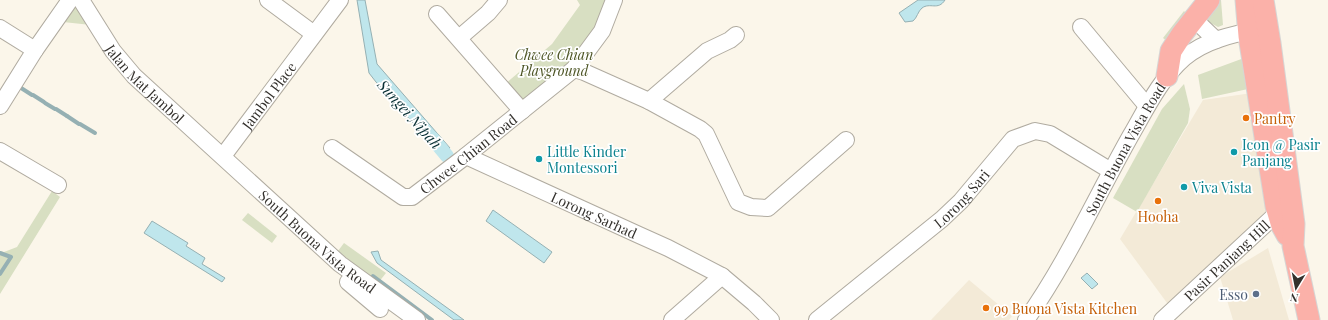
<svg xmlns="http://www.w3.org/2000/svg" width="1328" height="320" viewBox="0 0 1328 320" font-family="'Playfair Display',serif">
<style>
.built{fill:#f3ead7}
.green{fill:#d8dfc2}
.water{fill:#bfe6ec;stroke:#95b0b3}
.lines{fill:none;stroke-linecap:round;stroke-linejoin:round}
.stream{stroke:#95b0b3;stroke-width:4}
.canal{stroke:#bfe6ec;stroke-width:14}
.minor-casing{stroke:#b0aba0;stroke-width:18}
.major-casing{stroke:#d6d6d5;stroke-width:23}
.minor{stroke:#fff;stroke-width:16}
.major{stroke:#fbb1a9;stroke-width:21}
.food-dot{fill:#e8710a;stroke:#fff;stroke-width:1.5}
.culture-dot{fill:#0f9aa8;stroke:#fff;stroke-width:1.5}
.service-dot{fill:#5c6f8a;stroke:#fff;stroke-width:1.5}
.labels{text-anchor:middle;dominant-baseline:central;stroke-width:3.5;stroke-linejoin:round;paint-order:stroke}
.park-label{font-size:14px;font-style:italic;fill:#4d5525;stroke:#fff}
.street-label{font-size:14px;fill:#34312d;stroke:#fff}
.food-label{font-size:14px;fill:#c56008;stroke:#fff;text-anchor:start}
.culture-label{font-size:14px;fill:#0d838f;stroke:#fff;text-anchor:start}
.service-label{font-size:14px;fill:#4e5e75;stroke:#fff;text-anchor:end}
.water-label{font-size:15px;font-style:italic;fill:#082f34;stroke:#fff}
</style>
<rect width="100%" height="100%" fill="#fbf6ea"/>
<g class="built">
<path d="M1252 93 1274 212 1170 307 1120 239 1203 100Z"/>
<path d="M1268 248 1289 320H1233L1220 277Z"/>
<path d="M969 280 1012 316 1009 320H931Z"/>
</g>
<g class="green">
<path d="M577 0H606L594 32 567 71 523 104 505 84 552 44 580 5Z"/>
<path d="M1216 0H1221L1223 25 1218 27 1203 19Z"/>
<path d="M76 2 91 25 63 22Z"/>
<path d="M1184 11 1191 19 1171 44 1163 38Z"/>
<path d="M1244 58 1248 89 1202 99 1198 75Z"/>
<path d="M1184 84 1190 109 1188 123 1137 212 1113 198 1162 109Z"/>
<path d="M52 191 60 197 0 294V251L4 252 17 247Z"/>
<path d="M248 213 277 236 272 243 242 220Z"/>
<path d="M344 243 386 273 378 283 338 251Z"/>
</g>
<g class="water">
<path d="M357 0H365L377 64 450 148 442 155 376 82 369 73Z"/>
<path d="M918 0H945C938 11 930 2 922 8 918 11 917 18 913 21L905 22 899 13Z"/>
<path d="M493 210 552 252 544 263 486 221Z"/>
<path d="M152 221 188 243 186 246 205 258 202 264 225 278 222 282 144 233Z"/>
<path d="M378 251 381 260 464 320H454L377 263 371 252Z"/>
<path d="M1087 273 1098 284 1092 289 1081 278Z"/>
</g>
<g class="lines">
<g class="stream">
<path d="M18 86 32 95"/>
<path d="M33 95 44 102"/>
<path d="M45 103 55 109"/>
<path d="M56 109 67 116"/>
<path d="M67 116 79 124"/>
<path d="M80 124 95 133"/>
<path d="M0 253 11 257 0 274"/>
<path d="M373 276 432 320"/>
</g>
<path class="canal" d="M432 138 447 156"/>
<g class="minor-casing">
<g id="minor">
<path id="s1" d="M81 0 113 51 134 76 340 264 417 320"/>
<path d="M268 0 314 34"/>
<path d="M437 14 522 111"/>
<path d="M1194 19 1216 40"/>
<path d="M1081 27 1147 106"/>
<path d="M0 28 35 50"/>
<path d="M459 38 488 13 499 0"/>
<path d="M574 69 584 72 649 101 700 129 706 134 738 202 751 207 768 208 846 140"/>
<path d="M649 101 707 51 730 40 736 35"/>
<path d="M0 106 35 50 70 0"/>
<path id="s2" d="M332 148 403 197H412L462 159 574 69 602 31 614 0"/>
<path d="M0 151 58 185"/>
<path id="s3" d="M223 156 340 0"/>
<path id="s4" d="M466 156 639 235 668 248 722 276 754 303 771 320"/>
<path d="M348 282 380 309"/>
<path d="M672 320 722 276"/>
<path id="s5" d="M817 320 942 219 961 201 1013 139 1035 131 1050 134 1111 171"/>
<path id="s6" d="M1026 320C1067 262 1096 197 1131 135 1146 109 1161 78 1184 58 1205 40 1234 34 1260 29"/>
<path id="s7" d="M1162 320 1286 205"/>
</g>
</g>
<g class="major-casing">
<g id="major">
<path d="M1246 0 1249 36 1276 206 1282 226 1287 235"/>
<path d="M1263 0 1270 43 1294 224 1293 246 1309 320"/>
<path d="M1167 76 1171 51 1182 34 1209 0"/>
</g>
</g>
<use href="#minor" class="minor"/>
<use href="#major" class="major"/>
</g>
<g class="food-dot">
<circle cx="1246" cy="118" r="4"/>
<circle cx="1158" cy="201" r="4"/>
<circle cx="986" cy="308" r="4"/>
</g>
<g class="culture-dot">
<circle cx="1234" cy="152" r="4"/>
<circle cx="539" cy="159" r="4"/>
<circle cx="1184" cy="187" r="4"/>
</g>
<circle class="service-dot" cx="1256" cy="294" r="4"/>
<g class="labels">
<g class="park-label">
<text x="554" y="54">Chwee Chian<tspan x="554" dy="16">Playground</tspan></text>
</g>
<g class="street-label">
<text stroke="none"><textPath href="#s1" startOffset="106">Jalan Mat Jambol</textPath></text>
<text stroke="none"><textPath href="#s3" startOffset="76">Jambol Place</textPath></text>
<text stroke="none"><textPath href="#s6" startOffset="198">South Buona Vista Road</textPath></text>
<text stroke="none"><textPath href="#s2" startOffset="166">Chwee Chian Road</textPath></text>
<text stroke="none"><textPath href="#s5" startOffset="189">Lorong Sari</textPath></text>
<text stroke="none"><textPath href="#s4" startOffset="141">Lorong Sarhad</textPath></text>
<text stroke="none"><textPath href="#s1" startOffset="340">South Buona Vista Road</textPath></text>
<text stroke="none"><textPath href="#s7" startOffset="88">Pasir Panjang Hill</textPath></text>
</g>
<g class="food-label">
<text x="1254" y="118">Pantry</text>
<text x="1158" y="216" text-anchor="middle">Hooha</text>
<text x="994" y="308">99 Buona Vista Kitchen</text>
</g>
<g class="culture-label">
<text x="1242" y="144">Icon @ Pasir<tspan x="1242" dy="16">Panjang</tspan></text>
<text x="547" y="151">Little Kinder<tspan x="547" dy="16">Montessori</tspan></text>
<text x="1192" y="187">Viva Vista</text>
</g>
<g class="service-label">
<text x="1248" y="294">Esso</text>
</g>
<g class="water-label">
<text transform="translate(410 114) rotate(48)">Sungei Nipah</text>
</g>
</g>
<g transform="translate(1296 288) rotate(190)" stroke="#ffffff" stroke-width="3" paint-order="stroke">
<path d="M0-3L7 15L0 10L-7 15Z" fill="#34312d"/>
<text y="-6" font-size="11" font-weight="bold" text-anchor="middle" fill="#34312d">N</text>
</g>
</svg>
